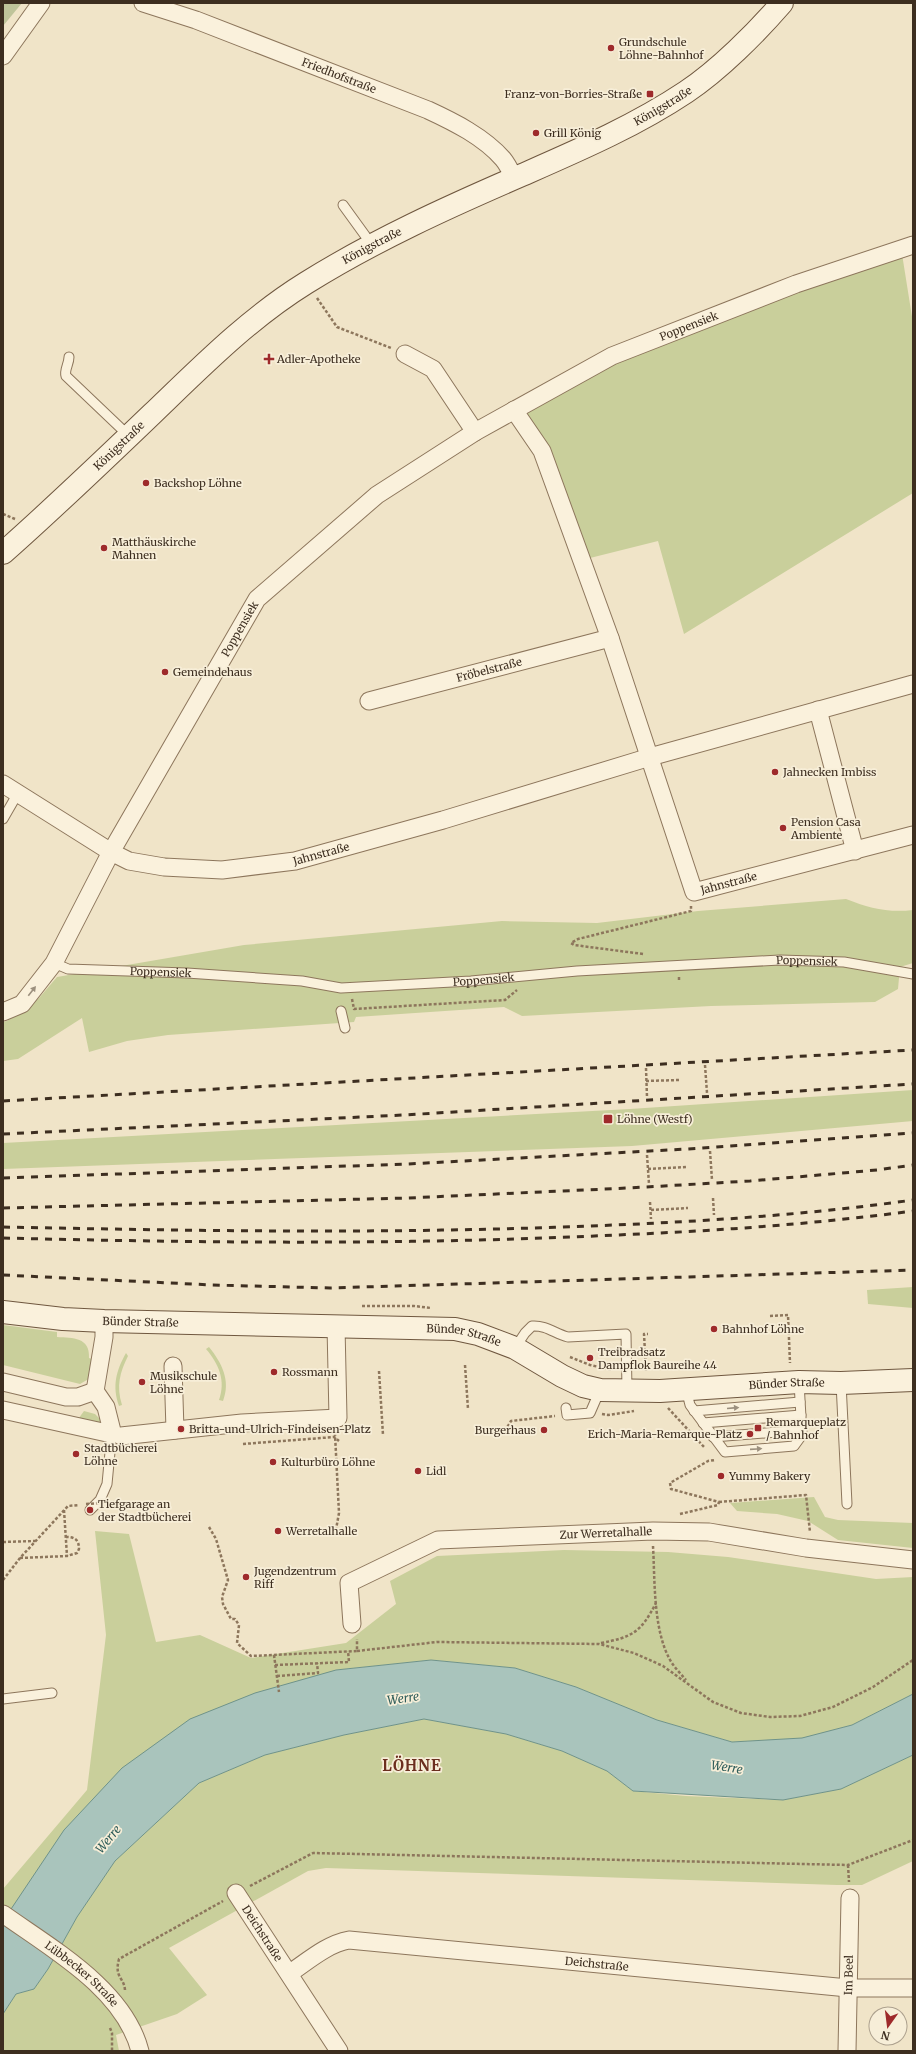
<svg xmlns="http://www.w3.org/2000/svg" width="916" height="2054" viewBox="0 0 916 2054" font-family="Merriweather,serif">
<style>
.green{fill:#c9cf9b}
.cemetery{fill:#bfc49a}
.water{fill:#a9c4bc;stroke:#6f938a}
.lines{fill:none;stroke-linecap:round;stroke-linejoin:round}
.lane-casing{stroke:#8d765c;stroke-width:11}
.street-casing{stroke:#8d765c;stroke-width:19}
.secondary-casing{stroke:#6f573f;stroke-width:24}
.path{stroke:#8d765c;stroke-width:2.5;stroke-dasharray:3 2;stroke-linecap:butt}
.lane{stroke:#faf1dc;stroke-width:9}
.street{stroke:#faf1dc;stroke-width:17}
.secondary{stroke:#faf1dc;stroke-width:22}
.rail{stroke:#3d2e20;stroke-width:3;stroke-dasharray:7 7;stroke-linecap:butt}
.path-bridge{stroke:#8d765c;stroke-width:2.5;stroke-dasharray:3 2;stroke-linecap:butt}
.oneway{fill:#9c907e}
.poi-dot{fill:#9e2a2b;stroke:#f7eed8;stroke-width:1.5}
.labels{text-anchor:middle;dominant-baseline:central;stroke-width:3.5;stroke-linejoin:round;paint-order:stroke}
.poi-label{font-size:11px;fill:#3d2e20;stroke:#f7eed8;text-anchor:start}
.street-label{font-size:11px;fill:#3d2e20;stroke:#f7eed8}
.water-label{font-size:12px;font-style:italic;fill:#2f5d5a;stroke:#f7eed8}
.district-label{font-size:15px;font-weight:bold;letter-spacing:1px;fill:#6b2e1e;stroke:#f7eed8}
</style>
<rect width="100%" height="100%" fill="#f0e4c8"/>
<g class="green">
<path d="M902 254 913 323V493L684 634 658 541 586 559 550 452 523 406 614 361 798 288Z"/>
<path d="M846 899C869 908 888 913 913 910V963L900 967 898 989 875 1002 711 1006 522 1016 504 1007 356 1017 354 1022 168 1035 127 1041 89 1052 82 1018 18 1059 3 1061V1022L7 1021 39 998 57 977 244 945 502 921 597 923 698 911Z"/>
<path d="M913 1090V1121L632 1146 3 1169V1143L630 1109Z"/>
<path d="M913 1287V1308L868 1304 867 1290Z"/>
<path d="M3 1325 57 1332V1337C73 1338 90 1337 89 1358L95 1360 92 1377 80 1384 3 1365Z"/>
<path d="M209 1347C222 1363 231 1381 223 1401L219 1400C226 1381 219 1364 206 1349Z"/>
<path d="M126 1353 128 1356C120 1372 116 1386 122 1405L119 1406C112 1386 116 1371 126 1353Z"/>
<path d="M84 1411 95 1414 101 1420V1426L76 1422Z"/>
<path d="M814 1497 825 1517 838 1520 913 1523V1548L838 1540 808 1521 777 1514 737 1511 730 1503Z"/>
<path d="M95 1531 129 1534 156 1642 200 1635 251 1658 346 1643 396 1604 390 1581 437 1556 564 1550 668 1552 728 1557 876 1579 913 1577V1694L852 1725 802 1739 732 1742 657 1720 576 1687 515 1668 432 1660 336 1670 14 1906 3 1921V1889L87 1790 106 1635Z"/>
<path d="M424 1719 506 1734 562 1751 607 1771 633 1791 686 1796 783 1800 841 1789 913 1755V1861L862 1885H837L326 1868 308 1871 169 1948 207 1995 177 2014 116 2035 119 2051H3V2014L16 1994 34 1989 48 1969 77 1917 115 1861 199 1783 265 1755 344 1735Z"/>
</g>
<path class="cemetery" d="M3 3H22L3 26Z"/>
<path class="water" d="M431 1660 515 1668 576 1687 657 1720 732 1742 802 1738 852 1725 913 1694V1755L841 1789 783 1800 633 1791 607 1771 562 1751 506 1734 424 1719 344 1735 265 1755 199 1783 115 1861 77 1917 48 1969 34 1989 16 1994 3 2014V1921L64 1830 122 1768 190 1719 255 1693 336 1670Z"/>
<g class="lines">
<g class="lane-casing">
<g id="lane">
<path d="M343 205 372 245"/>
<path d="M69 357C69 364 64 370 66 376L129 436"/>
<path d="M3 819 18 793"/>
<path id="s1" d="M54 963 68 969 187 973 302 981 341 988 471 981 577 971 780 960 844 962 913 974"/>
<path d="M341 1011 345 1028"/>
<path d="M515 1348 525 1333 532 1326C547 1325 555 1334 568 1337L626 1334 627 1390"/>
<path d="M841 1383 847 1504"/>
<path d="M686 1389 690 1405 725 1452 794 1446 802 1435 799 1382"/>
<path d="M566 1408 567 1415 590 1413 600 1390"/>
<path d="M694 1411 800 1402"/>
<path d="M703 1423 801 1415"/>
<path d="M713 1437 802 1430"/>
<path d="M90 1510 100 1500 107 1484 112 1431"/>
<path d="M3 1699 52 1693"/>
</g>
</g>
<g class="street-casing">
<g id="street">
<path id="s2" d="M143 3 196 20 428 110C454 122 484 137 503 159 508 165 511 172 514 178"/>
<path d="M3 56 41 3"/>
<path d="M405 354 433 369 475 432"/>
<path id="s3" d="M514 410 542 451 610 638 694 892 913 835"/>
<path id="s4" d="M369 701 610 638"/>
<path d="M818 710 855 851"/>
<path id="s5" d="M3 784 111 852 129 861 164 867 222 870 295 861 443 820 650 757 913 684"/>
<path id="s6" d="M3 1012 22 1004 54 963 111 852 257 599 377 495 475 432 612 356 796 284 913 245"/>
<path d="M173 1366 175 1430"/>
<path d="M3 1382 66 1397H78L95 1391"/>
<path d="M3 1410 107 1433 112 1431 106 1407 95 1391 104 1337V1321"/>
<path d="M121 1436 242 1423 338 1418 336 1326"/>
<path id="s7" d="M352 1624 349 1583 438 1540 653 1531 709 1532 806 1548 913 1560"/>
<path id="s8" d="M236 1893 339 2051"/>
<path id="s9" d="M3 1914C52 1949 124 1989 140 2051"/>
<path id="s10" d="M290 1973C308 1961 327 1944 349 1940L848 1988H913"/>
<path id="s11" d="M847 2051 850 1898"/>
</g>
</g>
<g class="secondary-casing">
<g id="secondary">
<path id="s12" d="M3 553C54 508 103 461 152 414 201 367 248 319 306 283 375 240 448 207 522 175 579 150 635 126 686 92 719 70 756 33 782 3"/>
<path id="s13" d="M3 1312 63 1319 104 1321 455 1329 478 1334 515 1348 562 1376 583 1386 600 1390 660 1391 799 1382 841 1383 913 1380"/>
</g>
</g>
<g class="path">
<path d="M317 298 337 327 391 348"/>
<path d="M3 514 15 519"/>
<path d="M643 954 574 945 571 943 578 939 691 911V906"/>
<path d="M679 977V982"/>
<path d="M352 999 354 1009 505 1000 517 990"/>
<path d="M705 1065 707 1093"/>
<path d="M646 1068 647 1097"/>
<path d="M646 1081 680 1080"/>
<path d="M710 1151 712 1180"/>
<path d="M647 1155 649 1184"/>
<path d="M648 1169 686 1167"/>
<path d="M713 1198 714 1215"/>
<path d="M650 1202 651 1219"/>
<path d="M651 1210 688 1208"/>
<path d="M362 1306H414L431 1308"/>
<path d="M770 1316 788 1315 790 1363"/>
<path d="M570 1357 590 1365 613 1370"/>
<path d="M465 1365 468 1409"/>
<path d="M379 1371 383 1435"/>
<path d="M646 1371 644 1334H648"/>
<path d="M668 1408 704 1447"/>
<path d="M602 1414 608 1415 634 1411"/>
<path d="M505 1431 511 1421 555 1416"/>
<path d="M243 1444 334 1437 339 1441"/>
<path d="M719 1502 806 1495 810 1532"/>
<path d="M64 1510 67 1556"/>
<path d="M680 1514 718 1505 719 1502 671 1489 670 1483 708 1461 715 1460"/>
<path d="M332 1525 335 1535 339 1513 335 1434"/>
<path d="M209 1527 216 1539 228 1580 222 1597 223 1604 231 1619H235L239 1625 237 1643 251 1656 357 1651V1639"/>
<path d="M3 1542 35 1541"/>
<path d="M653 1546C655 1580 653 1627 669 1658 673 1666 680 1673 686 1680"/>
<path d="M20 1558 67 1556 77 1553 79 1549C79 1540 75 1537 66 1537"/>
<path d="M3 1580 20 1558 68 1506 79 1505"/>
<path d="M601 1643C633 1637 641 1632 656 1603"/>
<path d="M357 1651 437 1642 599 1644 634 1653 663 1666 713 1702 741 1713 770 1717 800 1716 833 1707 873 1687 913 1660"/>
<path d="M274 1655 279 1692"/>
<path d="M275 1665 349 1662 348 1651"/>
<path d="M277 1676 318 1673 317 1663"/>
<path d="M848 1865 849 1882"/>
<path d="M250 1886 313 1853 848 1865 913 1840"/>
<path d="M125 1990C124 1977 114 1978 119 1959L223 1901"/>
<path d="M110 2028 112 2033V2051"/>
</g>
<use href="#lane" class="lane"/>
<use href="#street" class="street"/>
<use href="#secondary" class="secondary"/>
<g class="rail">
<path d="M3 1101 913 1050"/>
<path d="M3 1134 404 1115 913 1084"/>
<path d="M3 1178 407 1164 688 1149 913 1133"/>
<path d="M3 1208 408 1198 628 1188 750 1181 877 1170 913 1165"/>
<path d="M3 1227C199 1231 394 1234 589 1226 697 1222 806 1215 913 1200"/>
<path d="M3 1238C208 1243 412 1245 616 1235 715 1231 815 1224 913 1211"/>
<path d="M3 1275 212 1285 330 1288 913 1270"/>
</g>
<path class="path-bridge" d="M86 1504 115 1502"/>
</g>
<defs><path id="oneway-solid" d="M-6-.8H1V-3.2L6.5 0L1 3.2V.8H-6Z"/></defs>
<g class="oneway">
<use href="#oneway-solid" transform="translate(32 991) rotate(-52)"/>
<use href="#oneway-solid" transform="translate(733 1408) rotate(-5)"/>
<use href="#oneway-solid" transform="translate(756 1449) rotate(-4)"/>
</g>
<g class="poi-dot">
<circle cx="611" cy="48" r="4"/>
<rect x="646" y="90" width="8" height="8" rx="2"/>
<circle cx="536" cy="133" r="4"/>
<path d="M267 353h4v4h4v4h-4v4h-4v-4h-4v-4h4z"/>
<circle cx="146" cy="483" r="4"/>
<circle cx="104" cy="548" r="4"/>
<circle cx="165" cy="672" r="4"/>
<circle cx="775" cy="772" r="4"/>
<circle cx="783" cy="828" r="4"/>
<rect x="603" y="1114" width="10" height="10" rx="2"/>
<circle cx="714" cy="1329" r="4"/>
<circle cx="590" cy="1358" r="4"/>
<circle cx="274" cy="1372" r="4"/>
<circle cx="142" cy="1382" r="4"/>
<rect x="754" y="1424" width="8" height="8" rx="2"/>
<circle cx="181" cy="1429" r="4"/>
<circle cx="544" cy="1430" r="4"/>
<circle cx="750" cy="1434" r="4"/>
<circle cx="76" cy="1454" r="4"/>
<circle cx="273" cy="1462" r="4"/>
<circle cx="418" cy="1471" r="4"/>
<circle cx="721" cy="1476" r="4"/>
<circle cx="90" cy="1510" r="4"/>
<circle cx="278" cy="1531" r="4"/>
<circle cx="246" cy="1577" r="4"/>
</g>
<g class="labels">
<g class="poi-label">
<text x="619" y="42">Grundschule<tspan x="619" dy="13">Löhne-Bahnhof</tspan></text>
<text x="642" y="94" text-anchor="end">Franz-von-Borries-Straße</text>
<text x="544" y="133">Grill König</text>
<text x="277" y="359">Adler-Apotheke</text>
<text x="154" y="483">Backshop Löhne</text>
<text x="112" y="542">Matthäuskirche<tspan x="112" dy="13">Mahnen</tspan></text>
<text x="173" y="672">Gemeindehaus</text>
<text x="783" y="772">Jahnecken Imbiss</text>
<text x="791" y="822">Pension Casa<tspan x="791" dy="13">Ambiente</tspan></text>
<text x="617" y="1119">Löhne (Westf)</text>
<text x="722" y="1329">Bahnhof Löhne</text>
<text x="598" y="1352">Treibradsatz<tspan x="598" dy="13">Dampflok Baureihe 44</tspan></text>
<text x="282" y="1372">Rossmann</text>
<text x="150" y="1376">Musikschule<tspan x="150" dy="13">Löhne</tspan></text>
<text x="766" y="1422">Remarqueplatz<tspan x="766" dy="13">/ Bahnhof</tspan></text>
<text x="189" y="1429">Britta-und-Ulrich-Findeisen-Platz</text>
<text x="536" y="1430" text-anchor="end">Burgerhaus</text>
<text x="742" y="1434" text-anchor="end">Erich-Maria-Remarque-Platz</text>
<text x="84" y="1448">Stadtbücherei<tspan x="84" dy="13">Löhne</tspan></text>
<text x="281" y="1462">Kulturbüro Löhne</text>
<text x="426" y="1471">Lidl</text>
<text x="729" y="1476">Yummy Bakery</text>
<text x="98" y="1504">Tiefgarage an<tspan x="98" dy="13">der Stadtbücherei</tspan></text>
<text x="286" y="1531">Werretalhalle</text>
<text x="254" y="1571">Jugendzentrum<tspan x="254" dy="13">Riff</tspan></text>
</g>
<g class="street-label">
<text stroke="none"><textPath href="#s2" startOffset="209">Friedhofstraße</textPath></text>
<text stroke="none"><textPath href="#s12" startOffset="805">Königstraße</textPath></text>
<text stroke="none"><textPath href="#s12" startOffset="482">Königstraße</textPath></text>
<text stroke="none"><textPath href="#s6" startOffset="1004">Poppensiek</textPath></text>
<text stroke="none"><textPath href="#s12" startOffset="158">Königstraße</textPath></text>
<text stroke="none"><textPath href="#s6" startOffset="455">Poppensiek</textPath></text>
<text stroke="none"><textPath href="#s4" startOffset="124">Fröbelstraße</textPath></text>
<text stroke="none"><textPath href="#s5" startOffset="342">Jahnstraße</textPath></text>
<text stroke="none"><textPath href="#s3" startOffset="552">Jahnstraße</textPath></text>
<text stroke="none"><textPath href="#s1" startOffset="756">Poppensiek</textPath></text>
<text stroke="none"><textPath href="#s1" startOffset="108">Poppensiek</textPath></text>
<text stroke="none"><textPath href="#s1" startOffset="432">Poppensiek</textPath></text>
<text stroke="none"><textPath href="#s13" startOffset="138">Bünder Straße</textPath></text>
<text stroke="none"><textPath href="#s13" startOffset="462">Bünder Straße</textPath></text>
<text stroke="none"><textPath href="#s13" startOffset="798">Bünder Straße</textPath></text>
<text stroke="none"><textPath href="#s7" startOffset="308">Zur Werretalhalle</textPath></text>
<text stroke="none"><textPath href="#s8" startOffset="48">Deichstraße</textPath></text>
<text stroke="none"><textPath href="#s10" startOffset="317">Deichstraße</textPath></text>
<text stroke="none"><textPath href="#s9" startOffset="99">Lübbecker Straße</textPath></text>
<text stroke="none"><textPath href="#s11" startOffset="76">Im Beel</textPath></text>
</g>
<g class="water-label">
<text transform="translate(403 1698) rotate(-8)">Werre</text>
<text transform="translate(727 1767) rotate(9)">Werre</text>
<text transform="translate(108 1839) rotate(-50)">Werre</text>
</g>
<g class="district-label">
<text x="412" y="1765">LÖHNE</text>
</g>
</g>
<rect width="916" height="2054" fill="none" stroke="#3d2e20" stroke-width="8"/>
<g transform="translate(888 2026) rotate(194)"><circle r="19" fill="#f7eed8" stroke="#ada18e"/>
<path d="M0-3L7 15L0 10L-7 15Z" fill="#9e2a2b"/>
<text y="-6" font-size="11" font-weight="bold" text-anchor="middle" fill="#3d2e20">N</text>
</g>
</svg>
